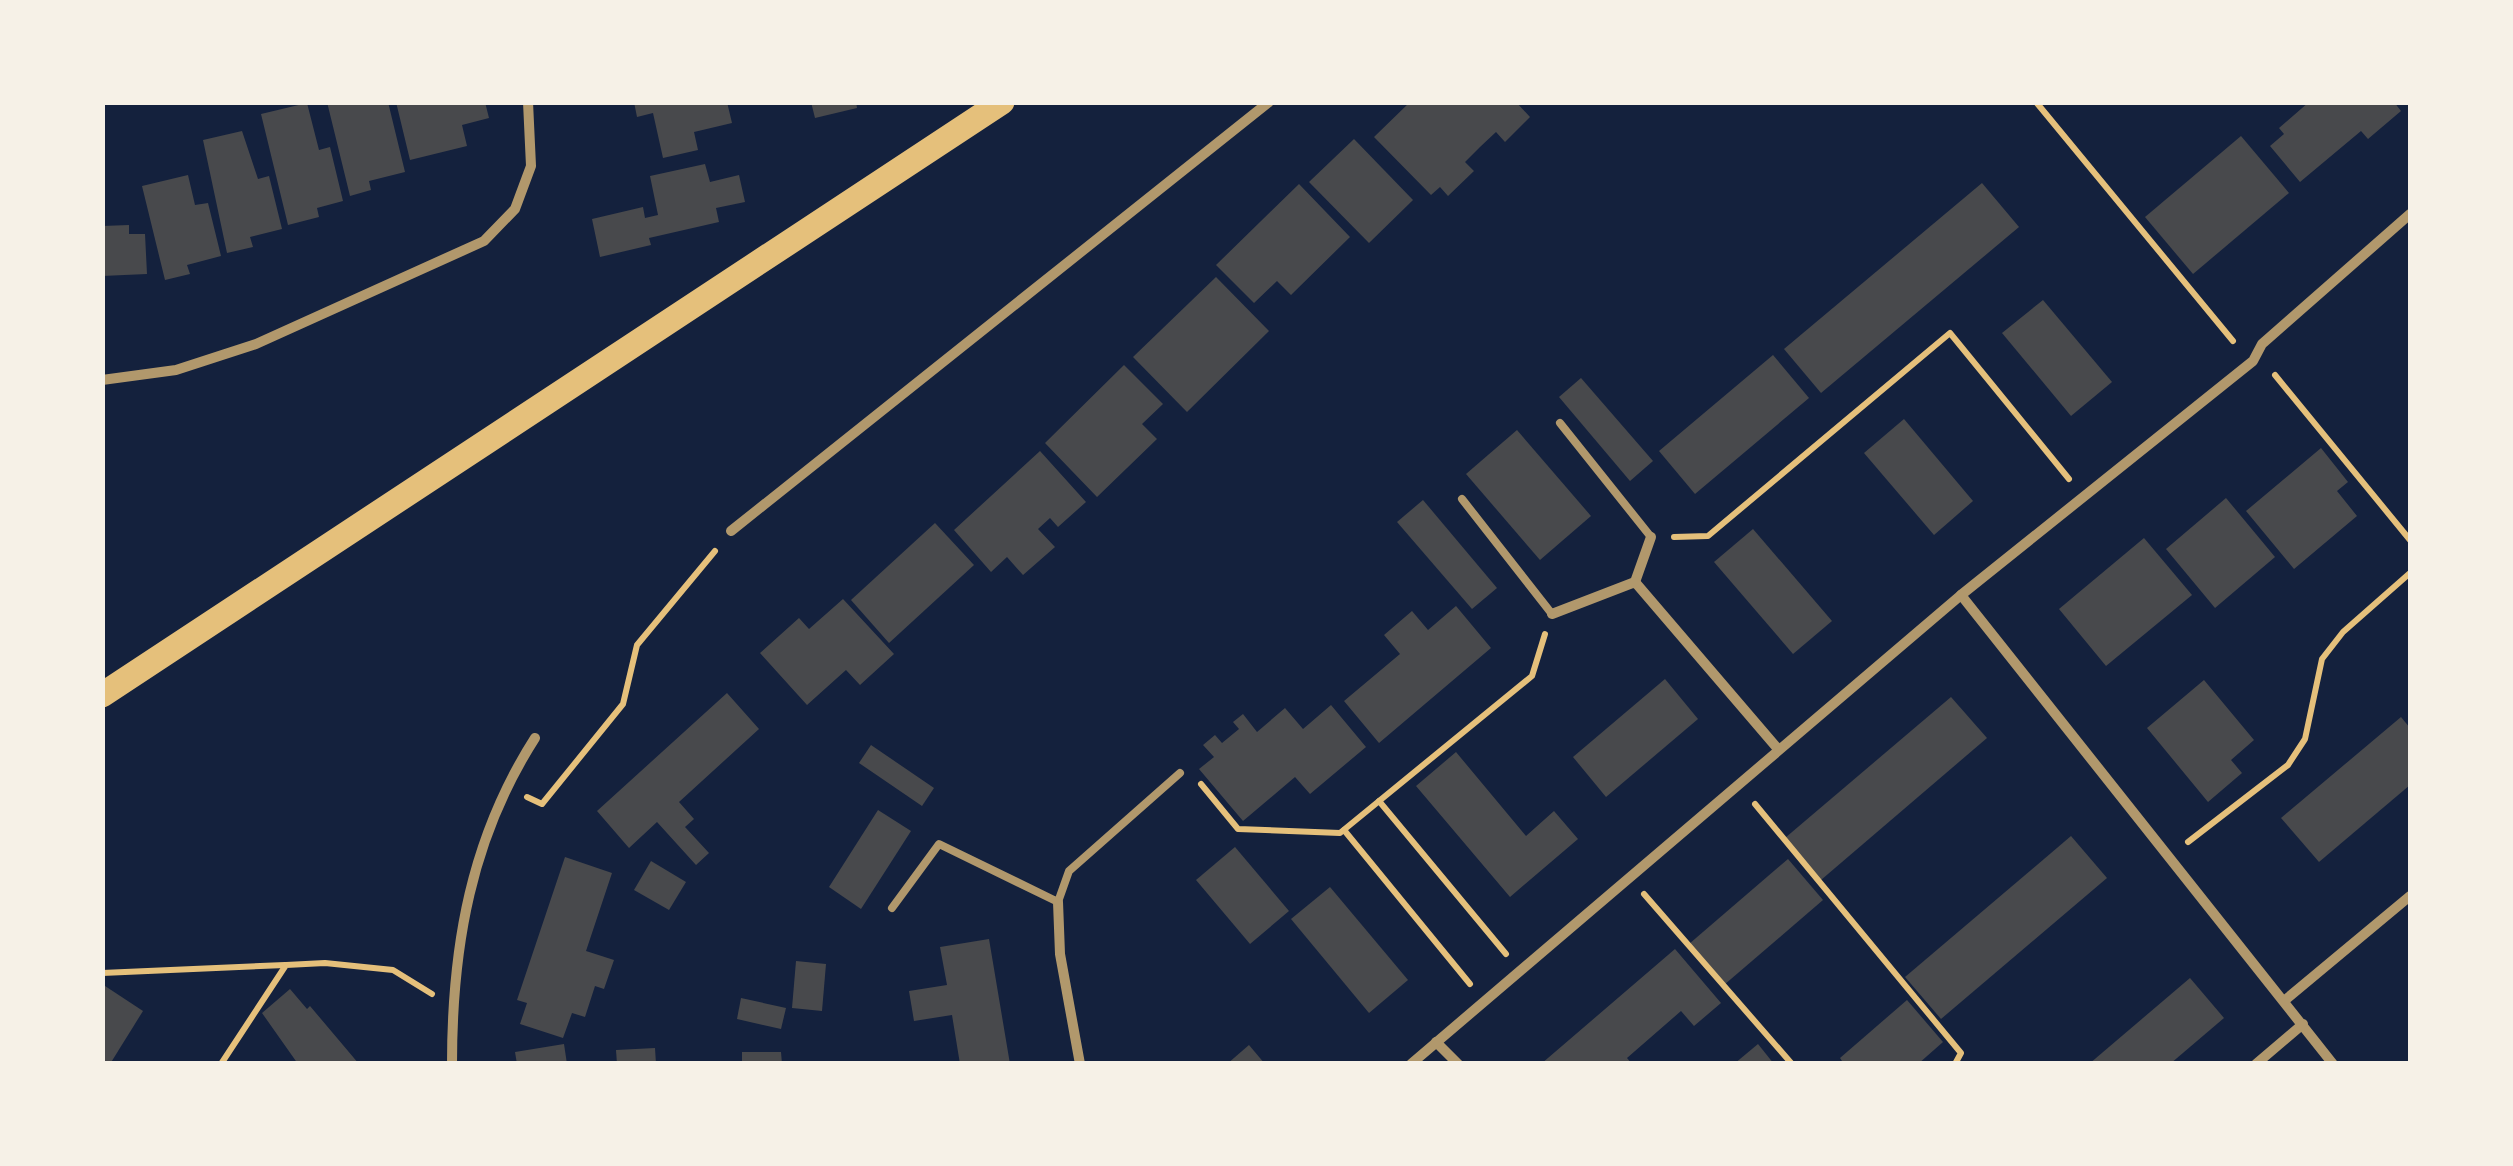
<svg xmlns="http://www.w3.org/2000/svg" width="2513" height="1166" viewBox="0 0 2513 1166" font-family="'Varela Round',sans-serif">
<style>
.building{fill:#48494c}
.lines{fill:none;stroke-linecap:round;stroke-linejoin:round}
.path{stroke:#e5c07b;stroke-width:6}
.service{stroke:#b1986c;stroke-width:8}
.minor{stroke:#b1986c;stroke-width:10}
.primary{stroke:#e5c07b;stroke-width:25}
</style>
<rect width="100%" height="100%" fill="#14213d"/>
<g class="building">
<path d="M327 102H388L405 172 369 181 371 190 350 196Z"/>
<path d="M396 102H485L489 118 462 125 467 146 410 160Z"/>
<path d="M634 102H727L732 123 694 132 698 150 663 158 653 113 637 117Z"/>
<path d="M811 102H856L857 108 815 118Z"/>
<path d="M1410 102H1516L1530 117 1505 142 1496 132 1480 147 1465 162 1474 171 1448 196 1440 187 1431 195 1374 137Z"/>
<path d="M2309 102H2394L2401 111 2368 139 2361 131 2300 182 2270 146 2284 134 2279 128Z"/>
<path d="M307 103 319 150 330 147 343 201 317 208 319 217 288 225 261 114Z"/>
<path d="M242 131 258 179 269 176 282 229 250 237 253 247 227 253 203 140Z"/>
<path d="M2241 136 2289 193 2193 274 2145 217Z"/>
<path d="M1354 139 1413 200 1369 243 1309 182Z"/>
<path d="M705 164 710 182 739 175 745 202 716 208 719 222 649 238 651 245 600 257 592 219 643 207 645 218 658 215 650 176Z"/>
<path d="M188 175 195 205 208 203 221 256 187 265 190 274 165 280 142 186Z"/>
<path d="M1982 183 2019 227 1821 393 1784 349Z"/>
<path d="M1299 184 1350 237 1291 295 1277 281 1254 303 1216 265Z"/>
<path d="M129 225V234H145L147 274 102 276V226Z"/>
<path d="M1216 277 1269 331 1187 412 1133 357Z"/>
<path d="M2043 300 2112 382 2071 416 2002 333Z"/>
<path d="M1773 355 1809 398 1695 494 1659 451Z"/>
<path d="M1124 365 1163 404 1142 424 1157 439 1097 497 1045 443Z"/>
<path d="M1581 378 1653 461 1630 481 1559 397Z"/>
<path d="M1904 419 1973 501 1934 535 1864 453Z"/>
<path d="M1517 430 1591 516 1540 560 1466 474Z"/>
<path d="M2321 448 2348 482 2337 491 2357 516 2294 569 2246 511Z"/>
<path d="M1040 451 1086 502 1058 527 1050 518 1038 529 1055 547 1023 575 1007 557 991 572 954 530Z"/>
<path d="M2226 498 2275 557 2215 608 2166 549Z"/>
<path d="M1423 500 1497 588 1472 609 1397 522Z"/>
<path d="M935 523 974 565 889 643 851 600Z"/>
<path d="M1753 529 1832 621 1793 654 1714 562Z"/>
<path d="M2144 538 2192 595 2106 666 2059 609Z"/>
<path d="M843 599 894 654 860 685 846 670 807 705 760 653 799 618 809 629Z"/>
<path d="M1456 606 1491 648 1379 743 1344 701 1400 654 1384 635 1412 611 1428 630Z"/>
<path d="M1665 679 1698 719 1606 797 1573 757Z"/>
<path d="M2204 680 2254 740 2231 760 2242 773 2208 802 2147 728Z"/>
<path d="M727 693 759 729 679 802 694 819 685 827 709 853 696 865 657 822 629 848 597 811Z"/>
<path d="M1951 697 1987 738 1821 880 1785 838Z"/>
<path d="M1331 705 1366 747 1310 794 1295 777 1243 821 1199 769 1214 757 1203 745 1215 735 1222 743 1239 729 1233 722 1243 714 1257 732 1285 708 1303 729Z"/>
<path d="M2401 717 2410 728V785L2319 862 2281 818Z"/>
<path d="M871 745 934 788 922 806 859 763Z"/>
<path d="M1456 752 1526 836 1554 811 1578 839 1510 897 1416 786Z"/>
<path d="M878 810 911 831 861 909 829 887Z"/>
<path d="M2071 836 2107 878 1941 1019 1905 977Z"/>
<path d="M1235 847 1289 911 1250 944 1196 880Z"/>
<path d="M565 857 612 873 586 951 614 960 604 989 595 986 585 1017 572 1013 563 1038 520 1024 527 1003 517 1000Z"/>
<path d="M1788 859 1823 900 1724 985 1689 944Z"/>
<path d="M651 861 686 882 669 910 634 890Z"/>
<path d="M1330 887 1408 980 1369 1013 1291 919Z"/>
<path d="M989 939 1010 1064H960L952 1015 914 1021 909 991 947 985 940 947Z"/>
<path d="M1675 949 1721 1003 1694 1026 1681 1011 1627 1058 1632 1064H1541Z"/>
<path d="M796 961 826 964 822 1011 792 1008Z"/>
<path d="M2190 978 2224 1018 2170 1064H2089Z"/>
<path d="M102 984 143 1011 110 1064H102Z"/>
<path d="M290 989 307 1009 310 1006 359 1064H298L262 1013Z"/>
<path d="M741 998 786 1008 781 1029 737 1019Z"/>
<path d="M1907 1000 1943 1042 1918 1064H1844L1840 1058Z"/>
<path d="M564 1044 567 1064H517L515 1052Z"/>
<path d="M1758 1044 1774 1064H1734Z"/>
<path d="M1249 1045 1265 1064H1227Z"/>
<path d="M655 1048 656 1064H617L616 1050Z"/>
<path d="M742 1052H781L782 1064H742Z"/>
</g>
<g class="lines">
<g class="path">
<path d="M2036 102 2233 341"/>
<path d="M2275 375 2410 540"/>
<path d="M1674 537 1708 536 1950 333 2069 479"/>
<path d="M1201 784 1238 829 1340 833 1532 676 1545 634"/>
<path d="M527 797 542 804 623 704 637 645 715 551"/>
<path d="M1379 801 1506 954"/>
<path d="M1755 804 1961 1053 1955 1064"/>
<path d="M1344 830 1470 984"/>
<path d="M2188 842 2288 765 2305 739 2322 659 2343 632 2410 573"/>
<path d="M1644 894 1792 1064"/>
<path d="M102 973 285 965"/>
<path d="M221 1064 286 965 325 963 393 970 432 994"/>
</g>
<g class="service">
<path d="M1560 423 1651 537"/>
<path d="M1462 499 1552 614"/>
<path d="M892 908 939 844 1058 902 1069 871 1180 773"/>
</g>
<g class="minor">
<path d="M102 380 176 370 256 344 484 241 515 209 531 166 528 102"/>
<path d="M731 531 1269 102"/>
<path d="M1635 582 1651 537"/>
<path d="M1961 595 2333 1064"/>
<path d="M1552 614 1635 582 1778 749"/>
<path d="M1058 902 1060 954 1080 1064"/>
<path d="M2284 1001 2410 896"/>
<path d="M1436 1042 1458 1064"/>
<path d="M452 1064C452 946 471 838 535 738"/>
<path d="M1411 1064 1961 595 2253 361 2262 344 2410 214"/>
<path d="M2256 1064 2303 1024"/>
</g>
<path class="primary" d="M102 695 1002 102"/>
</g>
<rect width="2513" height="1166" fill="none" stroke="#f6f1e7" stroke-width="210"/>
</svg>
